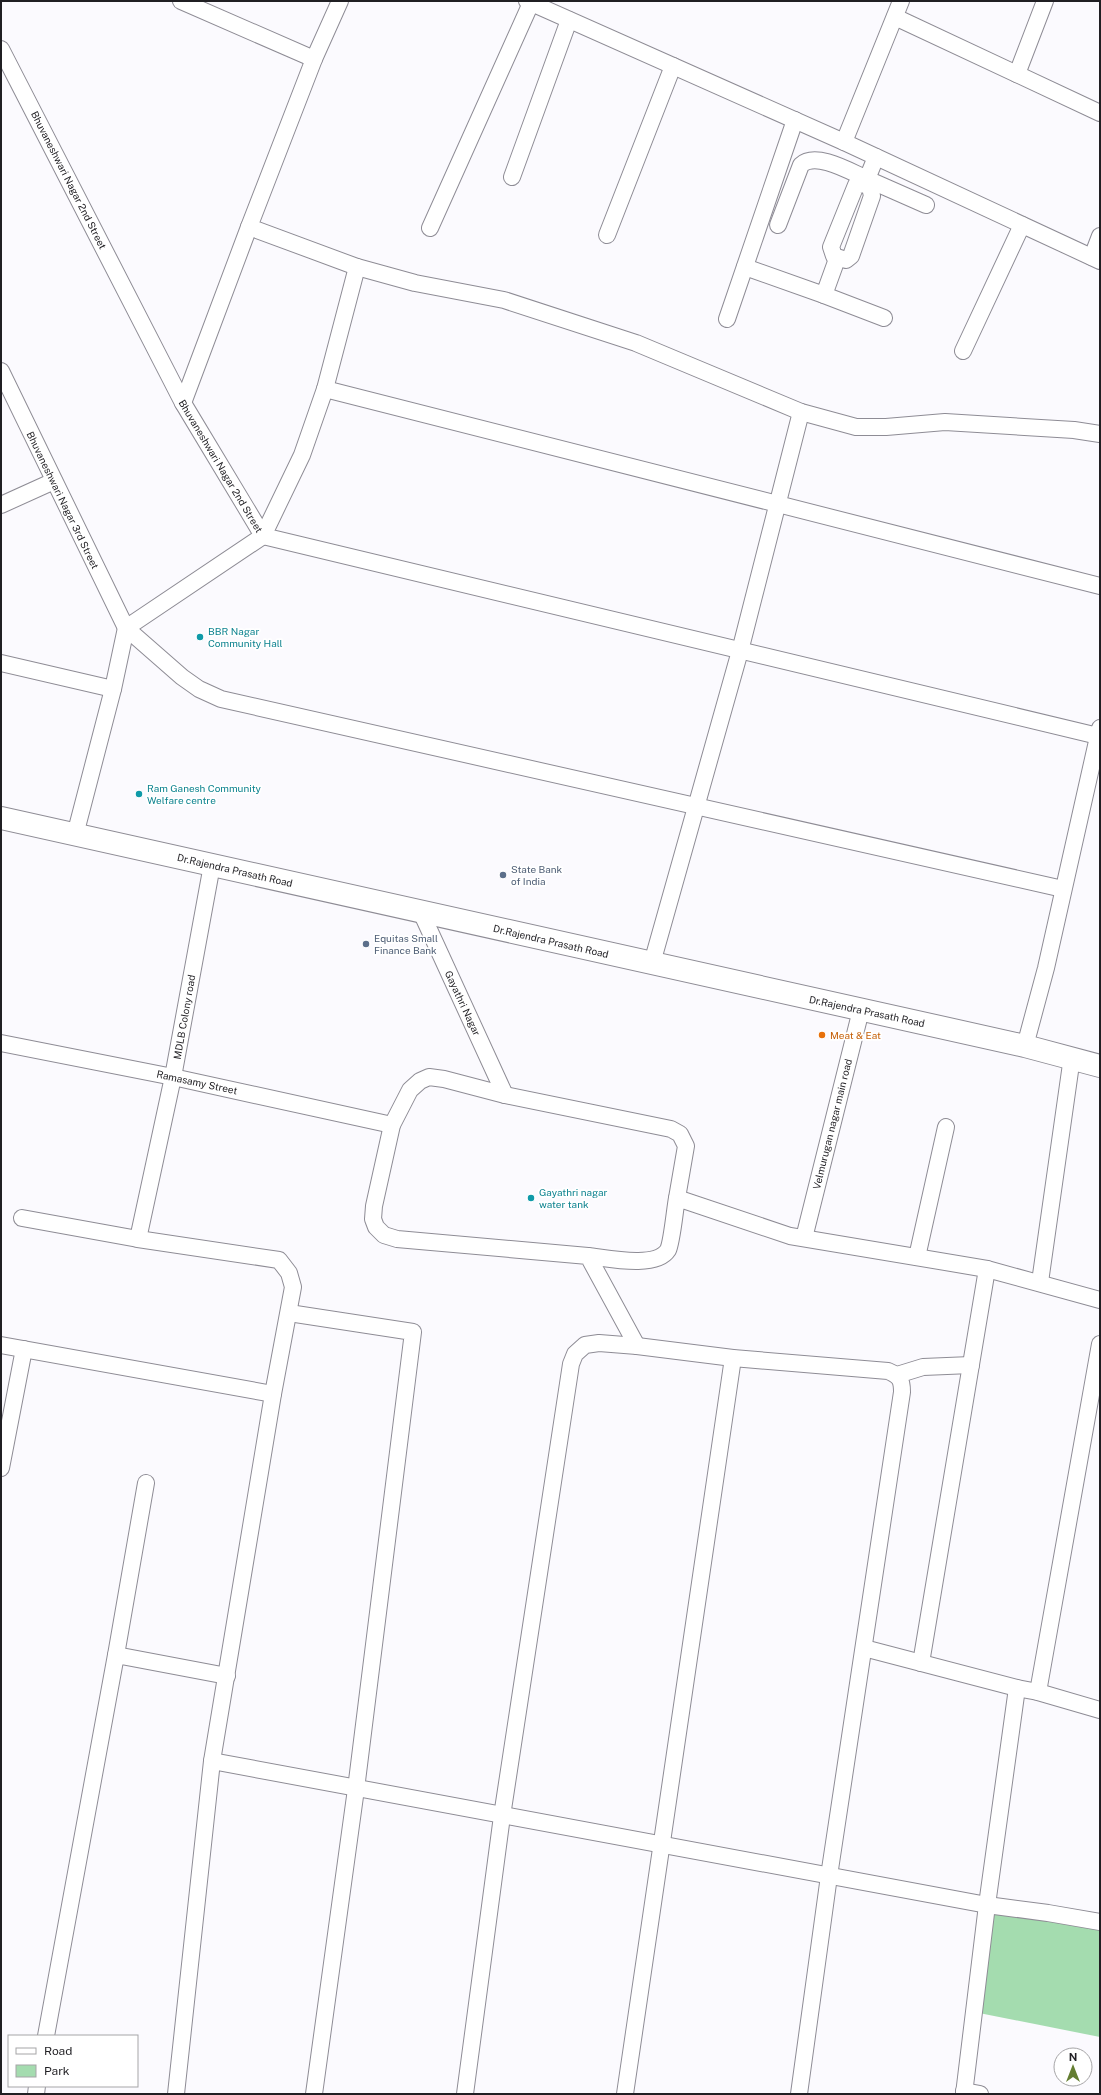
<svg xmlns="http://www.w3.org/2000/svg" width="1101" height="2095" viewBox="0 0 1101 2095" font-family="'Public Sans',sans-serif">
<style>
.green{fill:#a4dcaf}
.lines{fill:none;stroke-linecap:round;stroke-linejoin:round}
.street-casing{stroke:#8e8c95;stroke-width:18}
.secondary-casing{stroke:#8e8c95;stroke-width:24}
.street{stroke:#fff;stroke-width:16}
.secondary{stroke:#fff;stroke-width:22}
.culture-dot{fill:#0f9aa8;stroke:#fff;stroke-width:1.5}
.service-dot{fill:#5c6f8a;stroke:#fff;stroke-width:1.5}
.food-dot{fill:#e8710a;stroke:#fff;stroke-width:1.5}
.labels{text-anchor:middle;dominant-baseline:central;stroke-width:3.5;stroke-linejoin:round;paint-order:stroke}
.street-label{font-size:10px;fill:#201f23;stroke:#fff}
.culture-label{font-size:10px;fill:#0d838f;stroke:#fff;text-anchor:start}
.service-label{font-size:10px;fill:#4e5e75;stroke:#fff;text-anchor:start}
.food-label{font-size:10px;fill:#c56008;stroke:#fff;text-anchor:start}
</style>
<rect width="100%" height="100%" fill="#fbfafe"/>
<path class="green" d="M987 1905 1100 1922V2037L974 2012Z"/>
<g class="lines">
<g class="street-casing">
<g id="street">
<path d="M181 1 314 59"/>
<path d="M340 1 314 59 249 227 357 267 415 283 504 300 636 343 801 412 856 427H886L945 422 1074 430 1100 434"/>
<path d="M527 1 844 142 1100 261"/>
<path d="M895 17 1100 113"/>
<path d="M1 49 183 403 263 536 126 628 113 689 75 835"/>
<path d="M1017 74 1045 1"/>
<path d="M844 142 901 1"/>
<path d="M512 177 569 20"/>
<path d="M866 184 870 187 872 196 851 256 846 260 834 256 831 247 856 185 866 184 867 179 926 205"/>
<path d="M778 225 801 165C816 151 851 172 867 179L876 157"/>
<path d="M430 228 531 3"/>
<path d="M607 235 673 66"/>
<path d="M1092 257 1100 236"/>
<path d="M357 267 325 389 302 455 263 536 1098 736"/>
<path d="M745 267 824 295 837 259"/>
<path d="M824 295 884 318"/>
<path d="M727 319 795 120"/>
<path d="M963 351 1022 225"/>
<path d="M1 371 126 628 182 677 199 689 221 699 1063 889"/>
<path d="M325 389 1100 586"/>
<path d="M183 403 249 227"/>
<path d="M1 505 54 481"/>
<path d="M1 663 113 689"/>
<path d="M421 912 505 1095"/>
<path d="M652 963 740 651 801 412"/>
<path d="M1 1043 173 1077 392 1125"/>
<path d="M1025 1046 1046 968 1100 728"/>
<path d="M22 1218 138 1239 279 1260 289 1273 293 1287 273 1394 212 1761 176 2094"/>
<path d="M804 1238 861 1010"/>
<path d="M138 1239 173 1077 212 865"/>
<path d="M588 1256C607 1258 656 1269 668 1250 672 1242 675 1208 677 1198L790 1236 987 1269 1100 1300"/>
<path d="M917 1257 946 1127"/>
<path d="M1040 1282 1072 1057"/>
<path d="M289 1313 413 1332 356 1789 314 2094"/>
<path d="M1 1345 273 1394"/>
<path d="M637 1346 588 1256 397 1239 384 1235 376 1227 373 1219 374 1206 392 1125 410 1090 420 1081 429 1077 444 1079 505 1095 671 1129 680 1134 686 1146 677 1198"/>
<path d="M897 1375 923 1367 971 1365"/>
<path d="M1 1468 24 1349"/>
<path d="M864 1648 1017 1688 1038 1692 1100 1710"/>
<path d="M116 1655 146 1483"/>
<path d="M921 1663 987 1269"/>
<path d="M1038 1692 1100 1344"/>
<path d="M212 1761 987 1905 1048 1913 1100 1922"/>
<path d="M46 2036 116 1655 227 1676"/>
<path d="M964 2091 980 2094"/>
<path d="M36 2094 37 2086"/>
<path d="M465 2094 502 1816 571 1364 575 1354 585 1345 599 1343 637 1346 733 1358 888 1371C900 1376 902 1380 902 1392L829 1876 799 2094"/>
<path d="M625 2094 733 1358"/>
<path d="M964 2094 987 1905 1017 1688"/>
</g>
</g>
<g class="secondary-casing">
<path id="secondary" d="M1 818 1025 1046 1100 1066"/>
</g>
<use href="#street" class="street"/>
<use href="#secondary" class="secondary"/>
</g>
<g class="culture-dot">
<circle cx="200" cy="637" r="4"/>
<circle cx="139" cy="794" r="4"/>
<circle cx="531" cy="1198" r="4"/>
</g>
<g class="service-dot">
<circle cx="503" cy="875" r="4"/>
<circle cx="366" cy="944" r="4"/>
</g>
<circle class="food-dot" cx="822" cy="1035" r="4"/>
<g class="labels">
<g class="street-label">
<text transform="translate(69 180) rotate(63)">Bhuvaneshwari Nagar 2nd Street</text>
<text transform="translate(221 466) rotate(59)">Bhuvaneshwari Nagar 2nd Street</text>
<text transform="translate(63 500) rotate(64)">Bhuvaneshwari Nagar 3rd Street</text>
<text transform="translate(235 870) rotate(13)">Dr.Rajendra Prasath Road</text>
<text transform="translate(551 941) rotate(13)">Dr.Rajendra Prasath Road</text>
<text transform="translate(463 1003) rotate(65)">Gayathri Nagar</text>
<text transform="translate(867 1011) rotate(12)">Dr.Rajendra Prasath Road</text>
<text transform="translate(184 1017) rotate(-80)">MDLB Colony road</text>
<text transform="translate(197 1082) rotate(12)">Ramasamy Street</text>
<text transform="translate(832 1124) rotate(-76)">Velmurugan nagar main road</text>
</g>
<g class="culture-label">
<text x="208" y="631">BBR Nagar<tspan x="208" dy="12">Community Hall</tspan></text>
<text x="147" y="788">Ram Ganesh Community<tspan x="147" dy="12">Welfare centre</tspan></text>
<text x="539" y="1192">Gayathri nagar<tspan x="539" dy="12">water tank</tspan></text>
</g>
<g class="service-label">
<text x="511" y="869">State Bank<tspan x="511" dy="12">of India</tspan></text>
<text x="374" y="938">Equitas Small<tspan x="374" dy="12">Finance Bank</tspan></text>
</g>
<g class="food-label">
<text x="830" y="1035">Meat &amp; Eat</text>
</g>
</g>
<rect width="1101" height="2095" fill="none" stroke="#201f23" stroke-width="4"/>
<rect x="8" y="2035" width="130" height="52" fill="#ffffff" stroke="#a6a5a7"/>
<rect x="16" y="2048" width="20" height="6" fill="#ffffff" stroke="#a6a5a7"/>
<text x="44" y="2055" font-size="12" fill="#201f23">Road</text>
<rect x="16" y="2065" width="20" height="12" fill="#a4dcaf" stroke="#a6a5a7"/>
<text x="44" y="2075" font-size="12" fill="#201f23">Park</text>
<g transform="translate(1073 2067)"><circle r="19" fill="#ffffff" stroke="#a6a5a7"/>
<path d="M0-3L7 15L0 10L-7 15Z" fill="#647e32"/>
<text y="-6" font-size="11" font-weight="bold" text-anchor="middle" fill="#201f23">N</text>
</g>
</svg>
